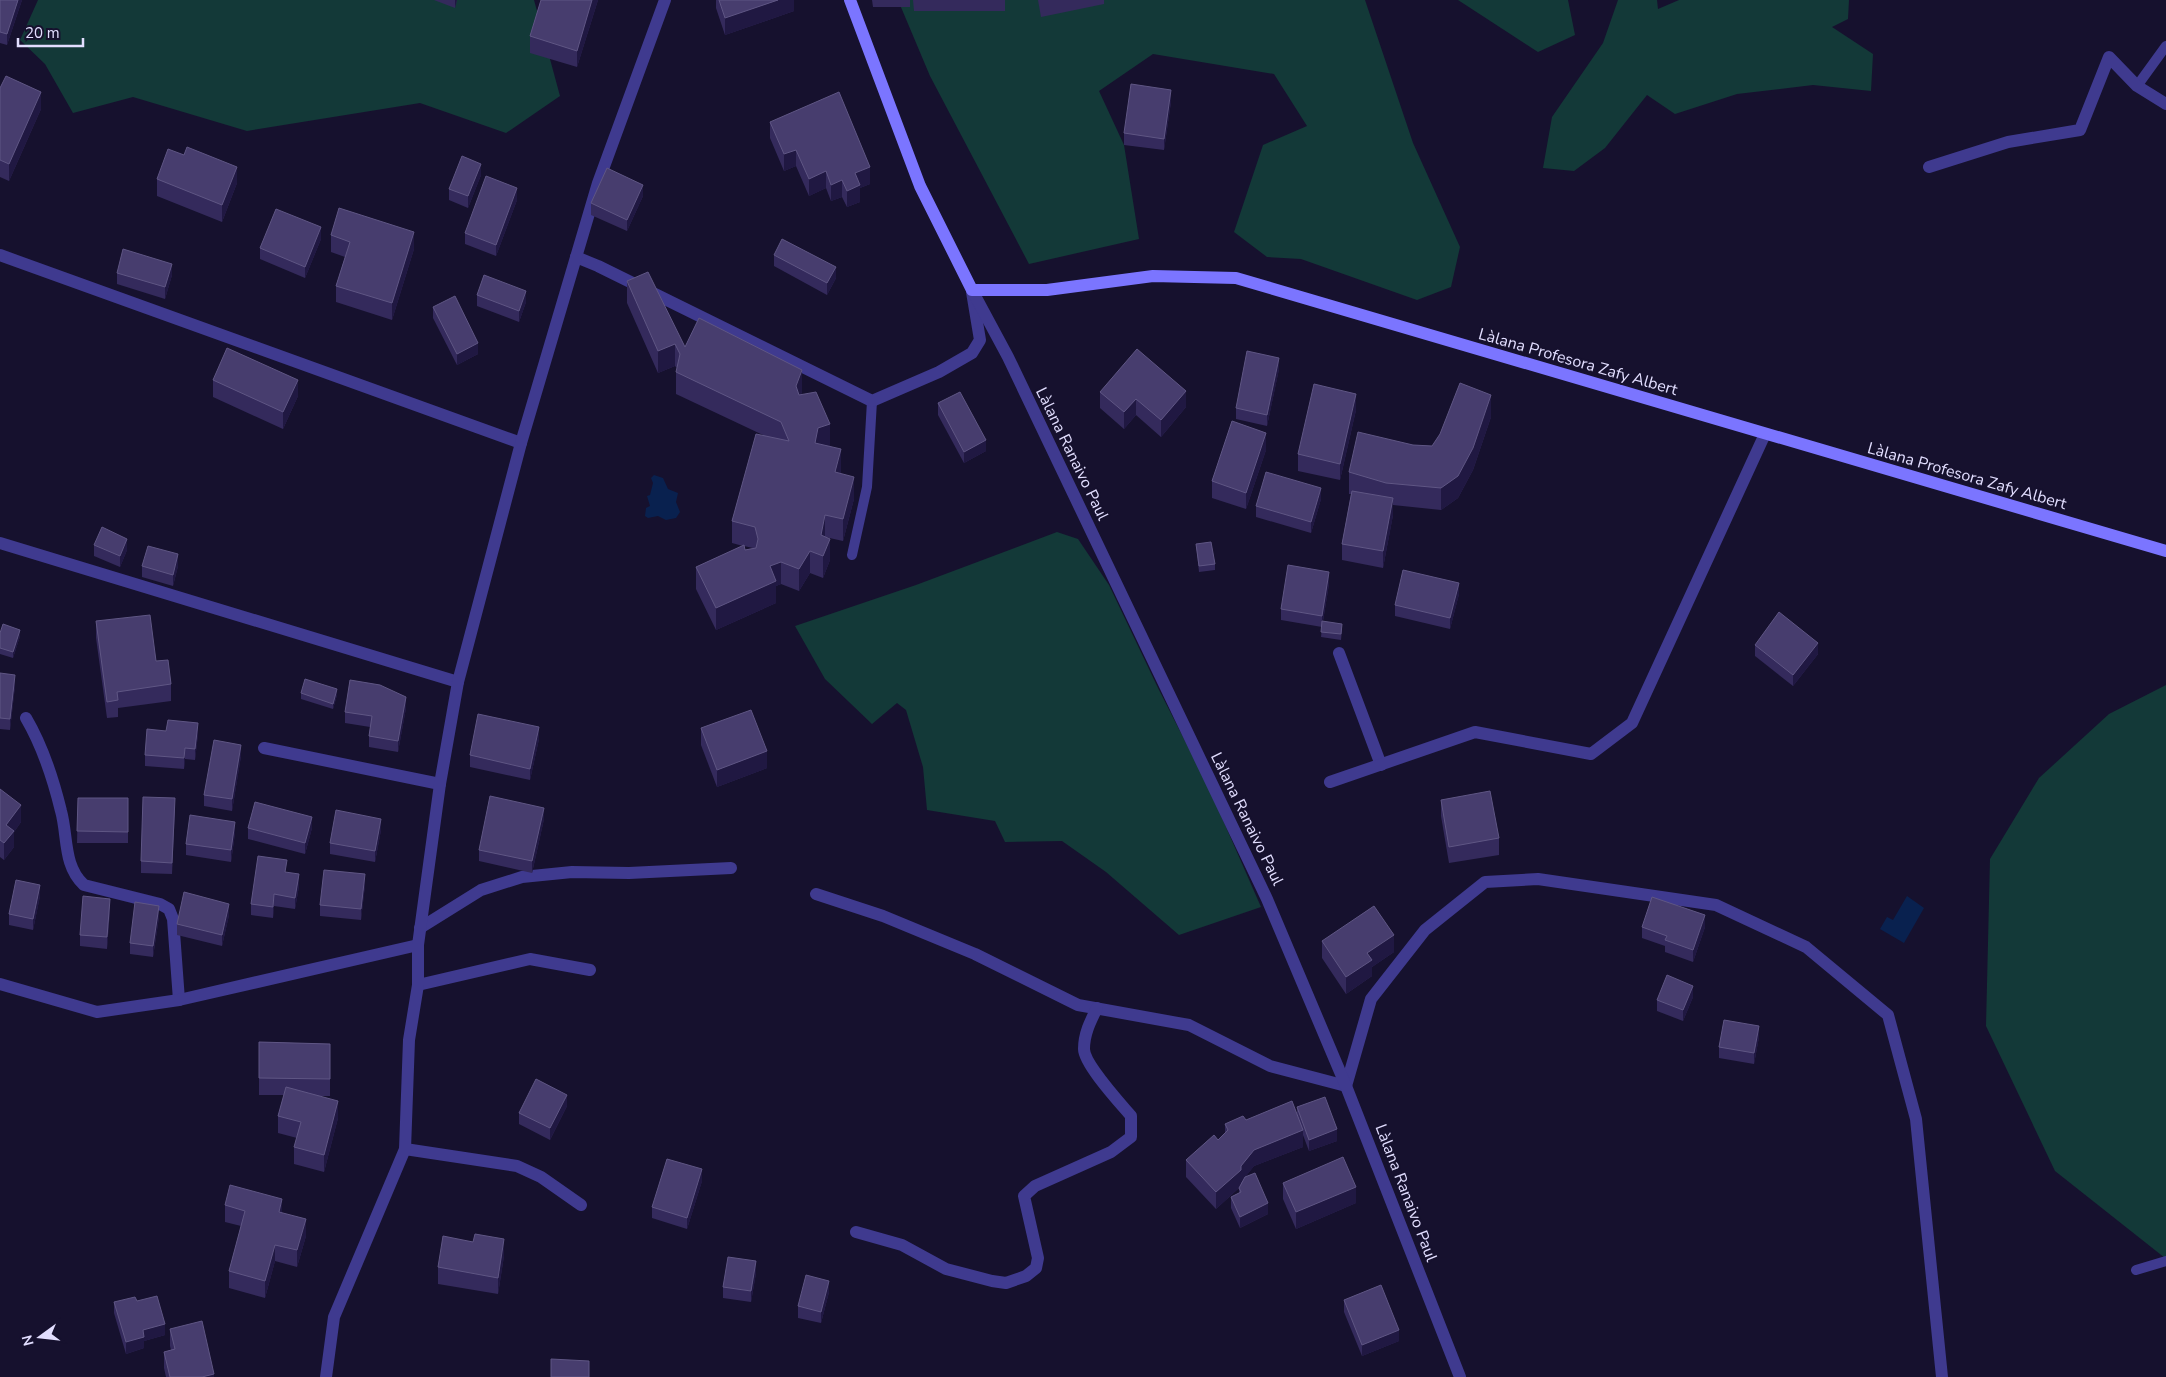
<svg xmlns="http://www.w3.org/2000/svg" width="2166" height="1377" viewBox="0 0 2166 1377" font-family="'Nunito Sans',sans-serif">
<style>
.green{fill:#133938}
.water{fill:#09214f}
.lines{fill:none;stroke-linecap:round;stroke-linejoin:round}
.service{stroke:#3f3a8f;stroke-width:10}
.minor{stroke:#3f3a8f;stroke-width:12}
.tertiary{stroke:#3f3a8f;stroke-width:12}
.secondary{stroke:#7b75ff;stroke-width:12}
.wall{fill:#342a5c;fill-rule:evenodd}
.shaded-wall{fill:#201842}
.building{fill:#473d6e;stroke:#5f5684}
.labels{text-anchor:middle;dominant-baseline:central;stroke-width:4;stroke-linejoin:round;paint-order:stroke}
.street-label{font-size:16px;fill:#e2deff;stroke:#16112e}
</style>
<rect width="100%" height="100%" fill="#16112e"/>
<g class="green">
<path d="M38 0H534L560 96 506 133 420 103 247 131 133 97 73 113 45 64 20 40Z"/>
<path d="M898 0H1365L1413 143 1460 247 1451 287 1417 300 1301 259 1267 257 1234 232 1263 145 1307 126 1274 74 1153 54 1099 91 1124 145 1139 239 1029 264 930 76Z"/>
<path d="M1458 0H1568L1575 35 1538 52Z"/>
<path d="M1618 0H1657L1658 9 1679 0H1849L1848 19 1832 27 1873 54 1871 91 1813 85 1737 94 1675 114 1647 95 1605 148 1574 171 1543 168 1552 117 1603 43Z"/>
<path d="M1057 532 1078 539 1109 585 1158 688 1208 786 1261 907 1179 935 1106 872 1062 841 1005 842 995 821 927 810 923 767 906 710 897 703 872 724 825 679 795 626 916 585Z"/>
<path d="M2166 685V1258H2165L2055 1171 1986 1026 1990 859 2039 778 2109 714Z"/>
</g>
<g class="water">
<path d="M654 475 663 478 668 489 678 493 676 502 680 512 676 518 666 520 658 516 648 518 645 516 646 508 650 506 647 496 650 495 653 483 651 478Z"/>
<path d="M1907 896 1924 908 1904 943 1880 929 1887 917 1893 920Z"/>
</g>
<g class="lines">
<g class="service">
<path d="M2137 86 2166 46"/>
<path d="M852 555 867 487 872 401"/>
<path d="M2136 1270 2166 1261"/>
</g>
<g class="minor">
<path d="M1929 167 2008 142 2080 130 2109 57 2137 86 2166 104"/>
<path d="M0 255 521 443"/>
<path d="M576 257 598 266 872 401 939 372 972 353 980 340 972 292"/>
<path d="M0 543 458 682"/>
<path d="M1339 653 1381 765"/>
<path d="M26 718C43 747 53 778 61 811 68 836 63 866 84 885L160 904 169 909 173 919 179 1000"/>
<path d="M264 748 440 784"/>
<path d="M1330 782 1475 732 1591 754 1632 723 1765 434"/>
<path d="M816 894 883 916 975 954 1078 1005 1189 1025 1270 1066 1346 1086 1371 999 1425 930 1485 882 1538 879 1716 905 1806 947 1888 1015 1916 1119 1942 1377"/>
<path d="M420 928 481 890 522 877 572 872 629 873 731 868"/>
<path d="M0 984 97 1012 179 1000 418 945"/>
<path d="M418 985 530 959 590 970"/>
<path d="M405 1149 517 1166 541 1177 581 1205"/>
<path d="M856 1232 902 1245 946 1269 992 1281 1006 1283 1026 1276 1036 1268 1038 1258 1024 1196 1035 1186 1111 1152 1131 1137V1116C1120 1103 1084 1064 1084 1049 1084 1034 1090 1022 1097 1008"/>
</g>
<g class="tertiary">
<path d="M972 290 1008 357 1267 899 1346 1086 1460 1377"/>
<path d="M326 1377 334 1317 405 1149 409 1040 418 985V945L440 784 458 682 521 443 598 183 665 0"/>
</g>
<path class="secondary" d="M850 0 920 186 972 290H1047L1153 276 1236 278 2166 551"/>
</g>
<g class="wall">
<path d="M0 0H22L7 45 0 43Z"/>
<path d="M434 0H457L455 8Z"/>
<path d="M541 0H598L577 67 530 53V36Z"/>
<path d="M716 0H794V11L725 35 716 8Z"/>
<path d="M872 0H910V7H873Z"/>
<path d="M913 0H1005V11H914Z"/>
<path d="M1038 0H1104V4L1041 17Z"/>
<path d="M0 88 41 109 9 181 0 177Z"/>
<path d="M1171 102 1164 150 1124 145V133Z"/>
<path d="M770 122 870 184 860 188V202L847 207 842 197 831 201 826 188 809 196 796 166 784 171 770 138Z"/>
<path d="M481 175 468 208 449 200V189Z"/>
<path d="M157 179 237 183 222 222 157 196Z"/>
<path d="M643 196 627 231 591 215V203Z"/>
<path d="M517 200 496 256 465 244V233Z"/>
<path d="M331 235 414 249 392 320 336 302V286L345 257 331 252Z"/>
<path d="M321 239 305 278 260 259V248Z"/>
<path d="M774 255 836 278 827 295 774 266Z"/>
<path d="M117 273 172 275 165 299 117 284Z"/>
<path d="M627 281 685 347 802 392 801 394 830 446H829L841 471 840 474 854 499 843 541 825 537 830 560 823 578 810 573 799 591 781 584 776 586V603L716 630 696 589V567L743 546 732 543V521L763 435 676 394V372L677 368 675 366 658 373 627 303ZM744 546 753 548 745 550Z"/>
<path d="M477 295 526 302 519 322 477 306Z"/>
<path d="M433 307 478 354 457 365 433 318Z"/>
<path d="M1279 369 1267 426 1236 419V408Z"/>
<path d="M213 380 298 396 283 429 213 397Z"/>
<path d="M1100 392 1186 407 1161 437 1136 415 1124 429 1100 408Z"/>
<path d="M938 403 986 451 964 463 938 415Z"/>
<path d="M1356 410 1340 480 1298 471V454Z"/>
<path d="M1491 417 1473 470 1458 498 1441 510 1393 505V515L1383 568 1342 560V544L1351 494H1349V472L1413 445 1432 446Z"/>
<path d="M1266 450 1246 509 1212 498V481Z"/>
<path d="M1321 499 1311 533 1256 517V506Z"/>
<path d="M1196 544 1215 564V570L1199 572Z"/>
<path d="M94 545 127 550 120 567 94 556Z"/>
<path d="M142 566H178L173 586 142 577Z"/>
<path d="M1329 584 1323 621 1342 629 1341 640 1321 637 1322 627 1281 620V609Z"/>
<path d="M1459 594 1450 629 1395 616V605Z"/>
<path d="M96 621 156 661 171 684V701L118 708V717L107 718 96 638Z"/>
<path d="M0 633 20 636 13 658 0 654Z"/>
<path d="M1755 645 1818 654 1793 686 1755 656Z"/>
<path d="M0 673 15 686 10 730 0 729Z"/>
<path d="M301 693 337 695 333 709 301 699Z"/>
<path d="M406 708 398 752 369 747V736L370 727 345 723V712Z"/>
<path d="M701 728 767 768 717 787 701 745Z"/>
<path d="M198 734 195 760 185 759 184 769 145 766V755Z"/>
<path d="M539 739 530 780 470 767V755Z"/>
<path d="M241 756 232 811 204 806V795Z"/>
<path d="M0 789 21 822 14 832V847L4 860 0 857Z"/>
<path d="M78 798H128V843H77Z"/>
<path d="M1441 800 1499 838V855L1449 863 1441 816Z"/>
<path d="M175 809 172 874 141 873V861Z"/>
<path d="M544 819 532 873 479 861V850Z"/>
<path d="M248 828H312L305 854 248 839Z"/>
<path d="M381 830 375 862 330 854V843Z"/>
<path d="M235 833 231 862 186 855V844Z"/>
<path d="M287 873 299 886 295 909 274 906 273 918 251 915V904Z"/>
<path d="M365 885 361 920 320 916V905Z"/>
<path d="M40 896 33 930 9 925V914Z"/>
<path d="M110 910 107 949 80 946V935Z"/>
<path d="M229 915 222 946 177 935V924Z"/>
<path d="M159 917 153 957 130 954V943Z"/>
<path d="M1642 927H1705L1693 962 1665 952V946L1642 938Z"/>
<path d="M1322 941 1394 952 1372 967V976L1346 994 1322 958Z"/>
<path d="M1693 997 1683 1021 1657 1011V1000Z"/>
<path d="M1759 1037 1754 1064 1719 1058V1047Z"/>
<path d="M259 1042 330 1044V1096H318L338 1118 324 1172 294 1164V1147L297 1138 278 1133V1116L284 1095H259Z"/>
<path d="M567 1106 550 1140 519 1124V1113Z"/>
<path d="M1297 1107 1337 1141 1309 1151 1303 1135V1147L1254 1166 1245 1177 1268 1214 1240 1228 1231 1208V1197L1239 1193V1188L1216 1209 1186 1177V1160L1218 1140 1225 1133V1124L1297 1115Z"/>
<path d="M702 1181 687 1229 652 1218V1207Z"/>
<path d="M1283 1183 1356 1203 1296 1229 1283 1199Z"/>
<path d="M225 1205 282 1213 306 1236 297 1267 275 1261 265 1298 229 1288V1271L241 1226 225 1222Z"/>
<path d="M504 1256 498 1294 438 1284V1267Z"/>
<path d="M756 1273 751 1302 723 1298V1287Z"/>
<path d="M829 1292 821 1323 798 1318V1306Z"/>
<path d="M1344 1300 1399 1341 1362 1356 1344 1312Z"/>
<path d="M137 1301 165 1335 144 1341V1348L126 1354 114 1313V1302Z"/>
<path d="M170 1329 214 1377H166L164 1368V1352L171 1350 170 1346Z"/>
</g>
<g class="shaded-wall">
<path d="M18 0H22L7 45V34Z"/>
<path d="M455 0H457L455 8Z"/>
<path d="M592 0H598L577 67V51Z"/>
<path d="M778 0H794V11L725 35V18Z"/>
<path d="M1171 90V102L1164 150V139Z"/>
<path d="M41 92V109L9 181V164Z"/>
<path d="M796 150V166L784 171V154Z"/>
<path d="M481 164V175L468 208V196Z"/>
<path d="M237 167V183L222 222V205Z"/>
<path d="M870 167V184L860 188V202L847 207V191L855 173Z"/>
<path d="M826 171V188L809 196V179Z"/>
<path d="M842 180V197L831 201V185Z"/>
<path d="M643 185V196L627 231V220Z"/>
<path d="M517 188V200L496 256V245Z"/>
<path d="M321 227V239L305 278V267Z"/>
<path d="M414 232V249L392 320V303Z"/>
<path d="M172 264V275L165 299V287Z"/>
<path d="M836 267V278L827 295V283Z"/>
<path d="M526 291V302L519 322V311Z"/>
<path d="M478 343V354L457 365V354Z"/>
<path d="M675 344V366L658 373V351Z"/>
<path d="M1279 358V369L1267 426V415Z"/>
<path d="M802 370V392L796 408V386Z"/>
<path d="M298 380V396L283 429V412Z"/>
<path d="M1186 391V407L1161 437V420Z"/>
<path d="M1356 394V410L1340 480V464Z"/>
<path d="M1491 395V417L1473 470 1458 498 1441 510V488Z"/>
<path d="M1136 399V415L1124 429V412Z"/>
<path d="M830 424V446L818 450 815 443 818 428Z"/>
<path d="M1266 433V450L1246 509V493Z"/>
<path d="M986 440V451L964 463V452Z"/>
<path d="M841 449V471L835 494V472Z"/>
<path d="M854 477V499L843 541V519Z"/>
<path d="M1321 488V499L1311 533V522Z"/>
<path d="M1393 498V515L1383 568V551Z"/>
<path d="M825 515V537L821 557V535Z"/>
<path d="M127 539V550L120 567V556Z"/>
<path d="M830 539V560L823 578V556Z"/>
<path d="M810 551V573L799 591V569Z"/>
<path d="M178 554V566L173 586V575Z"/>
<path d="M781 562V584L776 586V603L716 630V608L770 566Z"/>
<path d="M1329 572V584L1322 627V616Z"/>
<path d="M1459 583V594L1450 629V618Z"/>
<path d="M20 630V636L13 658V652Z"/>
<path d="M1818 643V654L1793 686V675Z"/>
<path d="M15 675V686L10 730V719Z"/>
<path d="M337 689V695L333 709V704Z"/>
<path d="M406 697V708L398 752V741Z"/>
<path d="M198 723V734L195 760V749Z"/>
<path d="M539 727V739L530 780V769Z"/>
<path d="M241 745V756L232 811V799Z"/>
<path d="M185 748V759L184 769V758Z"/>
<path d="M767 751V768L717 787V770Z"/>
<path d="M21 805V822L14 832V847L4 860V843L6 825Z"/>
<path d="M544 808V819L532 873V861Z"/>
<path d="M312 817V828L305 854V843Z"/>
<path d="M381 819V830L375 862V851Z"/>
<path d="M235 822V833L231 862V850Z"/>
<path d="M299 874V886L295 909V898Z"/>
<path d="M365 874V885L361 920V909Z"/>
<path d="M40 885V896L33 930V919Z"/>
<path d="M274 894V906L273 918V907Z"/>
<path d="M110 899V910L107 949V937Z"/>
<path d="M229 904V915L222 946V935Z"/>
<path d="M159 906V917L153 957V946Z"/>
<path d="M1705 915V927L1693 962V950Z"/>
<path d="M1394 935V952L1372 967V976L1346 994V977L1367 953Z"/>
<path d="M1693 986V997L1683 1021V1010Z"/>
<path d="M1759 1026V1037L1754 1064V1053Z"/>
<path d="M567 1095V1106L550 1140V1128Z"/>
<path d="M338 1101V1118L324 1172V1155Z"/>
<path d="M1337 1129V1141L1309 1151V1140Z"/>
<path d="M1303 1130V1147L1254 1166 1241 1183V1186L1216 1209V1192L1241 1166 1254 1150Z"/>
<path d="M702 1169V1181L687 1229V1218Z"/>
<path d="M1356 1187V1203L1296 1229V1212Z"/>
<path d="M282 1199V1216L279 1212Z"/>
<path d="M1268 1203V1214L1240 1228V1217Z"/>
<path d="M306 1219V1236L297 1267V1250Z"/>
<path d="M504 1239V1256L498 1294V1278Z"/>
<path d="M275 1245V1261L265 1298V1281Z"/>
<path d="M756 1261V1273L751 1302V1291Z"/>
<path d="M829 1281V1292L821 1323V1312Z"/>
<path d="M165 1324V1335L144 1341V1348L126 1354V1342L143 1330Z"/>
<path d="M1399 1330V1341L1362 1356V1345Z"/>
<path d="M214 1374V1377H202Z"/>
</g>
<g class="building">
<path d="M0 0H18L7 34 0 32Z"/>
<path d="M541 0H592L577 51 530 36Z"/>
<path d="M719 0H778L725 18Z"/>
<path d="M6 76 41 92 9 164 0 160V88Z"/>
<path d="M1131 84 1171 90 1164 139 1124 133Z"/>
<path d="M839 92 870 167 855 173 860 185 847 191 842 180 831 185 826 171 809 179 796 150 784 154 770 122Z"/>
<path d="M187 147 237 167 222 205 157 179 168 149 184 155Z"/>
<path d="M462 156 481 164 468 196 449 189Z"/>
<path d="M607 168 643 185 627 220 591 203Z"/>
<path d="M486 176 517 188 496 245 465 233Z"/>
<path d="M339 208 414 232 392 303 336 286 350 242 331 235Z"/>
<path d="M276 209 321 227 305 267 260 248Z"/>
<path d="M782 239 836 267 827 283 774 255Z"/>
<path d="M123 249 172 264 165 287 117 273Z"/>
<path d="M648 272 685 347 699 318 802 370 796 386 799 395 816 392 830 424 818 428 815 443 841 449 835 472 854 477 843 519 825 515 821 535 830 539 823 556 810 551 799 569 781 562 770 566 776 581 716 608 696 567 744 545 745 550 756 548 758 539 755 527 732 521 756 434 789 441 781 422 676 372 680 354 675 344 658 351 627 281Z"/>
<path d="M484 275 526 291 519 311 477 295Z"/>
<path d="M455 296 478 343 457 354 433 307Z"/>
<path d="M227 348 298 380 283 412 213 380Z"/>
<path d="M1137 349 1186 391 1161 420 1136 399 1124 412 1100 392Z"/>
<path d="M1247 351 1279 358 1267 415 1236 408Z"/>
<path d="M1460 383 1491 395 1473 448 1458 476 1441 488 1386 483 1349 472 1358 432 1413 445 1432 446 1440 434Z"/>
<path d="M1314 384 1356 394 1340 464 1298 454Z"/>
<path d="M960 392 986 440 964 452 938 403Z"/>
<path d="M1232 421 1266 433 1246 493 1212 481Z"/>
<path d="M1266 472 1321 488 1311 522 1256 506Z"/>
<path d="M1352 491 1393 498 1383 551 1342 544Z"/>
<path d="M102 527 127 539 120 556 94 545Z"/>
<path d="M1211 542 1215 564 1199 566 1196 544Z"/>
<path d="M148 546 178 554 173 575 142 566Z"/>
<path d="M1288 565 1329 572 1322 616 1281 609Z"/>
<path d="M1403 570 1459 583 1450 618 1395 605Z"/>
<path d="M1779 612 1818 643 1793 675 1755 645Z"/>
<path d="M150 615 156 661 168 660 171 684 117 692 118 700 107 702 96 621Z"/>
<path d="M1322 621 1342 624 1341 634 1321 632Z"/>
<path d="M3 624 20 630 13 652 0 648V633Z"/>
<path d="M0 673 15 675 10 719 0 718Z"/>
<path d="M305 679 337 689 333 704 301 693Z"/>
<path d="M350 680 380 685 406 697 398 741 369 736 372 716 345 712Z"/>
<path d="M751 710 767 751 717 770 701 728Z"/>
<path d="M478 714 539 727 530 769 470 755Z"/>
<path d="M168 720 198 723 195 749 185 748 184 758 145 755 147 729 166 731Z"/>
<path d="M214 740 241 745 232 799 204 795Z"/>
<path d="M0 789 21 805 6 825 14 831 4 843 0 840Z"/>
<path d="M1490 791 1499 838 1449 847 1441 800Z"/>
<path d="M490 796 544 808 532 861 479 850Z"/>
<path d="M143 797 175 798 172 863 141 861Z"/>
<path d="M78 798H128V832L77 831Z"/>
<path d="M255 802 312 817 305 843 248 828Z"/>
<path d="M336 810 381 819 375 851 330 843Z"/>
<path d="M190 815 235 822 231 850 186 844Z"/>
<path d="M258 856 287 860 285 872 299 874 295 898 274 894 273 907 251 904Z"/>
<path d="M324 870 365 874 361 909 320 905Z"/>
<path d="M16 880 40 885 33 919 9 914Z"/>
<path d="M184 892 229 904 222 935 177 924Z"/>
<path d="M83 896 110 899 107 937 80 935Z"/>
<path d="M1652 897 1705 915 1693 950 1665 940 1667 936 1642 927Z"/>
<path d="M135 902 159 906 153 946 130 943Z"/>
<path d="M1374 906 1394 935 1367 953 1372 960 1346 977 1322 941Z"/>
<path d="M1667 975 1693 986 1683 1010 1657 1000Z"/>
<path d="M1724 1020 1759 1026 1754 1053 1719 1047Z"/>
<path d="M259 1042 330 1044V1079L259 1078Z"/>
<path d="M536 1079 567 1095 550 1128 519 1113Z"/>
<path d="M286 1087 338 1101 324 1155 294 1147 301 1122 278 1116Z"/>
<path d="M1325 1097 1337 1129 1309 1140 1297 1107Z"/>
<path d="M1292 1101 1303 1130 1254 1150 1241 1166V1170L1216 1192 1186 1160 1214 1135 1218 1140 1228 1130 1225 1124 1243 1116 1246 1120Z"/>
<path d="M1343 1157 1356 1187 1296 1212 1283 1183Z"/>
<path d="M667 1159 702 1169 687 1218 652 1207Z"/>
<path d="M1255 1173 1268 1203 1240 1217 1231 1197 1241 1192 1239 1188 1245 1177Z"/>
<path d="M230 1185 282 1199 279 1212 306 1219 297 1250 275 1245 265 1281 229 1271 245 1211 225 1205Z"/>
<path d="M475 1234 504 1239 498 1278 438 1267 443 1236 473 1242Z"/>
<path d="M728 1257 756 1261 751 1291 723 1287Z"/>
<path d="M806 1275 829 1281 821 1312 798 1306Z"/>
<path d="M1381 1285 1399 1330 1362 1345 1344 1300Z"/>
<path d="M157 1296 165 1324 143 1330 144 1337 126 1342 114 1302 135 1297 137 1301Z"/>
<path d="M202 1321 214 1374 202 1377H170L164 1352 175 1349 170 1329Z"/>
<path d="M551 1359 589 1361V1377H551Z"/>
</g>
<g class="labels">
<g class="street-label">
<text transform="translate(1578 362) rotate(16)">Làlana Profesora Zafy Albert</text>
<text transform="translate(1072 454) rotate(64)">Làlana Ranaivo Paul</text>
<text transform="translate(1967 476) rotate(16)">Làlana Profesora Zafy Albert</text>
<text transform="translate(1247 819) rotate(64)">Làlana Ranaivo Paul</text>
<text transform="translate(1406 1193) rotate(69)">Làlana Ranaivo Paul</text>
</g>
</g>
<g transform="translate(40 1337) rotate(255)" stroke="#16112e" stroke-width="4" paint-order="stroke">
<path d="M0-4L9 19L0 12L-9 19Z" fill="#e2deff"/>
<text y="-8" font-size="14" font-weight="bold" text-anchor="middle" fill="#e2deff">N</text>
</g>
<path d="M18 38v8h65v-8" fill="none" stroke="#e2deff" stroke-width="2.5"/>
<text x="25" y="38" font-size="15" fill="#e2deff" stroke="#16112e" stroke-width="4" paint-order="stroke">20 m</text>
</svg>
